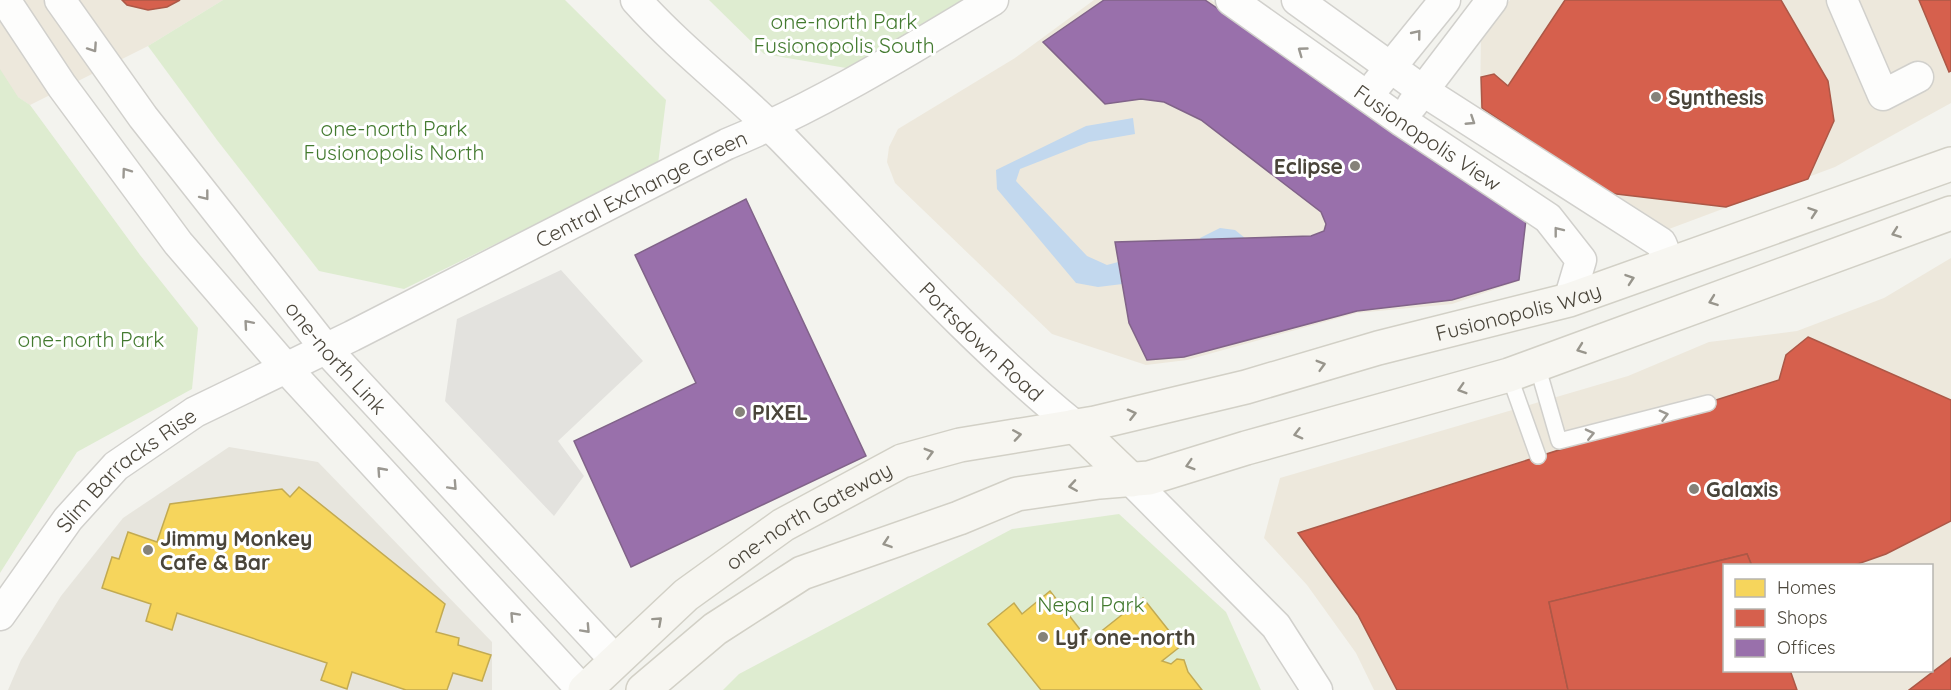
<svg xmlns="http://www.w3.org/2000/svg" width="1951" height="690" viewBox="0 0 1951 690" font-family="Quicksand,sans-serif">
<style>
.residential{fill:#e7e5dd}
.commercial{fill:#ede8dc;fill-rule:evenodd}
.green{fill:#deecd0}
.parking{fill:#e3e2de}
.water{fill:#c2d8ee}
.homes{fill:#f6d55c;stroke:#c2aa52;stroke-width:1.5}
.shops{fill:#d6604d;stroke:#ac5847;stroke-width:1.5}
.offices{fill:#9970ab;stroke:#816389;stroke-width:1.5}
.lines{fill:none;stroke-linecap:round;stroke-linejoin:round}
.lane-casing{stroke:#d1d0cc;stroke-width:18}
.street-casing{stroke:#d1d0cc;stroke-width:33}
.secondary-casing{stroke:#d2d0c6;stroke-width:36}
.lane{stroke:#fdfdfc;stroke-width:15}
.street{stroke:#fdfdfc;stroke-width:30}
.secondary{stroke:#f7f6f1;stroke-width:33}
.oneway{stroke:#9b9891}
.oneway2{stroke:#98958c}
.poi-dot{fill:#858279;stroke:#fff;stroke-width:2}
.labels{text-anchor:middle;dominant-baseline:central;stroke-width:6;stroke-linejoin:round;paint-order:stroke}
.park-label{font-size:21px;fill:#437a2f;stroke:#fff}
.poi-label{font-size:21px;font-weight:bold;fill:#4a453a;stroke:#fff;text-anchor:start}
.street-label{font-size:21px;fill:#4a453a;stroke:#fff}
</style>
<rect width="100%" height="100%" fill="#f3f3ee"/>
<path class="residential" d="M229 447 318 462 492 642V690H8L21 660 61 596 123 518Z"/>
<g class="commercial">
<path d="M0 0H223L148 46 30 105 18 97 0 112Z"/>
<path d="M1094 0H1211L1312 74 1527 218 1519 281 1452 304 1357 313 1187 360 1146 365 1052 334 895 183 887 162 889 147 898 129 1015 58Z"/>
<path d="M1510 0H1951V103L1835 167 1669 229 1480 109 1481 34Z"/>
<path d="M1951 258V690H1374L1356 653 1307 585 1264 538 1280 478 1628 376 1709 342 1797 331 1884 298ZM1724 566H1932V670H1724Z"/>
</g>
<g class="green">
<path d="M223 0H565L666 100 658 164 404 289 319 271 217 140 148 46Z"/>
<path d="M709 0H973L852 69 764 54Z"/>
<path d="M0 69 18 97 30 105 140 255 198 328 192 389 77 452 0 573Z"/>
<path d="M1119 514 1226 612 1261 690H723L739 674 1012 529Z"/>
</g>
<path class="parking" d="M561 270 643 361 558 441 584 476 554 516 445 401 457 319Z"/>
<g class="water">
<path d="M1133 118 1135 134 1089 142 1020 169 1016 181 1087 256 1107 265 1193 242 1147 281 1098 287 1076 283 997 189 996 170 1086 126Z"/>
<path d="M1220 228 1235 230 1245 238 1246 251 1216 267 1200 238Z"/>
</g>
<g class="homes">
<path d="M299 487 445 604 436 632 459 638 458 645 491 655 482 681 453 673 447 690H406L352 672 347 689 321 680 327 663 177 613 172 630 146 621 151 604 102 588 112 557 119 559 128 532 157 542 170 504 282 489 290 497Z"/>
<path d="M1050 591 1089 641 1143 598 1181 646 1162 661 1171 664 1177 659 1184 660 1188 672 1202 690H1041L988 624 1014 603 1022 614Z"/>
</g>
<g class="shops">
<path d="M122 0H180L167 7 148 10 127 5Z"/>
<path d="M1565 0H1781L1828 81 1834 121 1808 179 1726 207 1608 193 1482 108 1481 77 1494 74 1508 86Z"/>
<path d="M1919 0H1951V71L1949 72Z"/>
<path d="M1808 337 1951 400V521L1886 554 1852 566H1752L1747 554 1549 602 1568 690H1397L1358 615 1298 533 1779 380 1786 355Z"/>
<path d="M1747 554 1752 566H1724V670H1790L1797 690H1568L1549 602Z"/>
<path d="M1951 658V690H1909Z"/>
</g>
<g class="offices">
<path d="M1104 0H1205L1526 219 1519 280 1452 300 1357 311 1184 357 1147 360 1129 323 1115 242 1311 236 1324 231 1326 224 1321 212 1201 120 1164 102 1141 99 1105 104 1043 42Z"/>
<path d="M746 199 866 456 631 567 574 441 696 383 635 255Z"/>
</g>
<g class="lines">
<g class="lane-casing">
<g id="lane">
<path d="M1537 365 1559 441 1708 403"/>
<path d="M1509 375 1538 456"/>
</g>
</g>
<g class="street-casing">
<g id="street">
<path d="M5 0 62 86 178 243 286 368 582 690"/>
<path id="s1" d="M60 0 143 117 326 349 615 660"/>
<path id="s2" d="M636 0C680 49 734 90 781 137 877 235 968 339 1075 426"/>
<path id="s3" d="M1231 0 1402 121 1548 218 1581 260 1569 300"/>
<path d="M1297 0 1422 90 1661 243 1670 265"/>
<path d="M1842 0 1883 95 1918 77"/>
<path d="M1377 84 1445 0"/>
<path d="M1412 105 1492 0"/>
<path d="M1131 480 1276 626 1317 690"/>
<path id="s4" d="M0 615 68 519 116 466 195 412 352 336 727 144C820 106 906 52 993 0"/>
</g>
</g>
<g class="secondary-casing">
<g id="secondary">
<path d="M1075 426 1131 480"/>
<path id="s5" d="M585 690 686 595 783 525 902 461 960 445 1095 423 1246 387 1378 348 1569 300 1951 164"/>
<path d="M643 690 715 629 802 573 959 518 1017 494 1099 482 1149 478 1246 448 1509 375 1951 213"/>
</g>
</g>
<use href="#lane" class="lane"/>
<use href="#street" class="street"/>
<use href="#secondary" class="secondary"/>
</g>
<defs><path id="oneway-chevron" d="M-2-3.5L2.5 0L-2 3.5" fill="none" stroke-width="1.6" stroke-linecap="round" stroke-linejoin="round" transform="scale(1.5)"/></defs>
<g class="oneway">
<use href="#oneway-chevron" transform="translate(1417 34) rotate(-51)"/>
<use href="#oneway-chevron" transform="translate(93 48) rotate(56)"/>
<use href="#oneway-chevron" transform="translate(1302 51) rotate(-144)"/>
<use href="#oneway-chevron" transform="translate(1471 121) rotate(33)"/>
<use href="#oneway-chevron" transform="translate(126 172) rotate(-126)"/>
<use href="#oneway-chevron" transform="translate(205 196) rotate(52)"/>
<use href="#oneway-chevron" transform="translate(1558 231) rotate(-128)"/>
<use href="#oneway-chevron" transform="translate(248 324) rotate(-131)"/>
<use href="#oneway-chevron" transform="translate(1664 415) rotate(-15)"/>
<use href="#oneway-chevron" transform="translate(1590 434) rotate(-13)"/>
<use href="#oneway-chevron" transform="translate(381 471) rotate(-132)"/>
<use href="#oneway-chevron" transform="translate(453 486) rotate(47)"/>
<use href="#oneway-chevron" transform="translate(514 616) rotate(-133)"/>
<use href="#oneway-chevron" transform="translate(586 629) rotate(47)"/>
</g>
<g class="oneway2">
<use href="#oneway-chevron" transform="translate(1813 212) rotate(-19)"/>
<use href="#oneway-chevron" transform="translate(1896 233) rotate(160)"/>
<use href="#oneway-chevron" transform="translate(1630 279) rotate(-19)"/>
<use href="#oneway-chevron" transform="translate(1713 301) rotate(160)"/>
<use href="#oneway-chevron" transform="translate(1581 349) rotate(160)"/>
<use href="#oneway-chevron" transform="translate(1321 365) rotate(-16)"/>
<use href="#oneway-chevron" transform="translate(1462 389) rotate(163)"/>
<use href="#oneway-chevron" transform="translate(1132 414) rotate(-14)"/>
<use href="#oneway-chevron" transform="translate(1298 434) rotate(165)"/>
<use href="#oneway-chevron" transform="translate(1017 435) rotate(-9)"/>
<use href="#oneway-chevron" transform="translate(929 453) rotate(-16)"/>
<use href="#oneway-chevron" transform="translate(1190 465) rotate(163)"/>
<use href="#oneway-chevron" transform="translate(1073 486) rotate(171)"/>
<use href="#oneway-chevron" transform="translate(887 543) rotate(161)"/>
<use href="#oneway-chevron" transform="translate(658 621) rotate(-42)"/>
</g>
<g class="poi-dot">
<circle cx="1656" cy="97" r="6"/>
<circle cx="1355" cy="166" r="6"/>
<circle cx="740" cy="412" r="6"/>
<circle cx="1694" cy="489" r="6"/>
<circle cx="148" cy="550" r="6"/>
<circle cx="1043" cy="637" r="6"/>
</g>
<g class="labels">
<g class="park-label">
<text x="844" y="21">one-north Park<tspan x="844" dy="24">Fusionopolis South</tspan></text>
<text x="394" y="128">one-north Park<tspan x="394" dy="24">Fusionopolis North</tspan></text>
<text x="91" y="339">one-north Park</text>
<text x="1091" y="604">Nepal Park</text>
</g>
<g class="poi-label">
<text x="1668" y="97">Synthesis</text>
<text x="1343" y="166" text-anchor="end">Eclipse</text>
<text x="752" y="412">PIXEL</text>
<text x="1706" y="489">Galaxis</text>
<text x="160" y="538">Jimmy Monkey<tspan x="160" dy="24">Cafe &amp; Bar</tspan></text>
<text x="1055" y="637">Lyf one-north</text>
</g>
<g class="street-label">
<text stroke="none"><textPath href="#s3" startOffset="240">Fusionopolis View</textPath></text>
<text stroke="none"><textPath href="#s4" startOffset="784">Central Exchange Green</textPath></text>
<text stroke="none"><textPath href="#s5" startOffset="1028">Fusionopolis Way</textPath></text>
<text stroke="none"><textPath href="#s2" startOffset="486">Portsdown Road</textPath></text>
<text stroke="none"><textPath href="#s1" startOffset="452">one-north Link</textPath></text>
<text stroke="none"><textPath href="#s4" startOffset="194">Slim Barracks Rise</textPath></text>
<text stroke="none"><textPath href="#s5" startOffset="285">one-north Gateway</textPath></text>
</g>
</g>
<rect x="1723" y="564" width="210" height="108" fill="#ffffff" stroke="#b7b5b0" stroke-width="1.5"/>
<rect x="1735" y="579" width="30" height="18" fill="#f6d55c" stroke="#b7b5b0" stroke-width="1.5"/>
<text x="1777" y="594" font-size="18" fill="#4a453a">Homes</text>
<rect x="1735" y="609" width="30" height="18" fill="#d6604d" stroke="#b7b5b0" stroke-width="1.5"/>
<text x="1777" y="624" font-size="18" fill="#4a453a">Shops</text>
<rect x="1735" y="639" width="30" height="18" fill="#9970ab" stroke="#b7b5b0" stroke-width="1.5"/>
<text x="1777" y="654" font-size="18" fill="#4a453a">Offices</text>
</svg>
